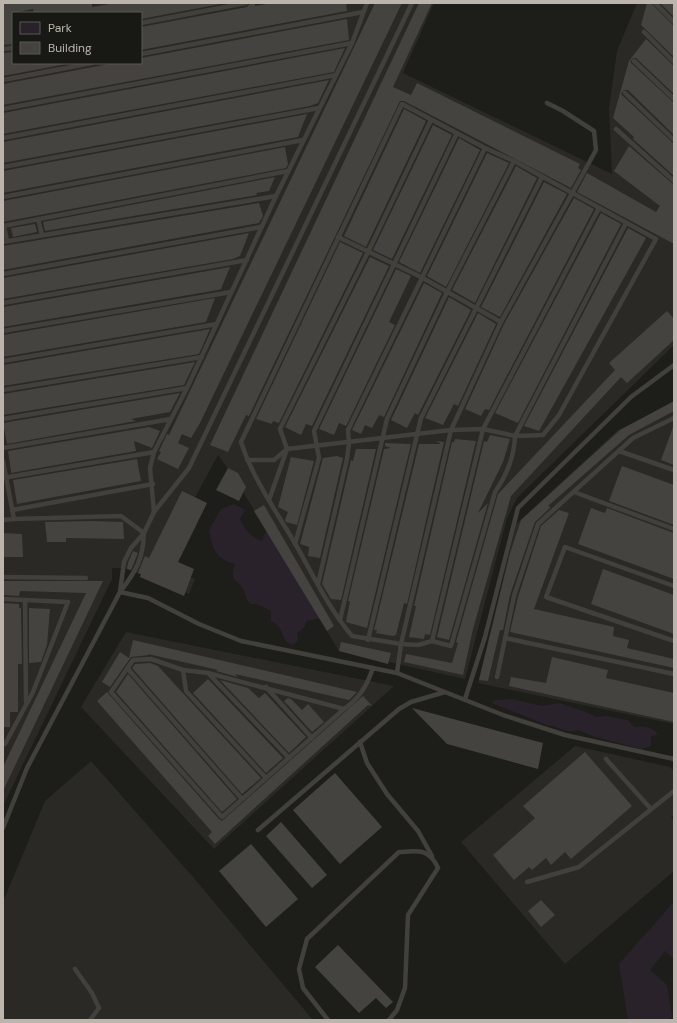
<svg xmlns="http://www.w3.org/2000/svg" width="677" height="1023" viewBox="0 0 677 1023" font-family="'DM Sans',sans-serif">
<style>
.built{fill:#2a2926;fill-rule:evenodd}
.green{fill:#2a222b}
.building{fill:#444340}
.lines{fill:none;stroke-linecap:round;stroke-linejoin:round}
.lane{stroke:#42403b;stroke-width:4.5}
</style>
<rect width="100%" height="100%" fill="#1d1d1a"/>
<g class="built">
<path d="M3 3H434L403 73 612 174 609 108 617 51 637 3H674V345L517 498 507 518 465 679 339 651 234 477 218 455 185 516 197 524 174 570 195 579 189 594 125 568H112V579L3 806ZM13 13H141V63H13Z"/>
<path d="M674 403V724L478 683 516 524 618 430Z"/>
<path d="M126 632 394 686 214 849 81 707Z"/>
<path d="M575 746 670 767 674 771V815L671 817 674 821V871L565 964 461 842Z"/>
<path d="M91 761 193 877 313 1020H3V902L45 801Z"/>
</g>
<g class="green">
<path d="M234 504 245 510 240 519C245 530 251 537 262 541L265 533 272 529 321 618 306 621 305 627 297 633 298 641 293 645 286 642 279 626 271 621V611L257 604H251C245 599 246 596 244 590 239 579 228 584 235 564 215 559 213 549 209 530L221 509Z"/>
<path d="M511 699 542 706 559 703 586 712 596 717 607 716 628 720 634 727C643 726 651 726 658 734L651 737V746L642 749 595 737 578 730C566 734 558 726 547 725L492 703 495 700Z"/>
<path d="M674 902V959L665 951 650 970 667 985 672 1017 668 1020H628L619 964Z"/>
</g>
<g class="building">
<path d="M3 3H92V7L115 3H226L141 19V13H34L33 9 13 13V44L3 45Z"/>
<path d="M250 3H255V6L272 3H346L347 11 141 50V27L247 7Z"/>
<path d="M375 3H402L200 423 191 438 182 434 178 443 189 448 178 469 157 459 161 452 159 451 167 434 169 435Z"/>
<path d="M419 3H432L393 87 411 95 417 83 580 164 578 168 581 170 571 188 404 101H400L249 416 246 415 228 452 210 445Z"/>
<path d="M647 3H651L674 26V57L641 25Z"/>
<path d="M660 3H674V17Z"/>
<path d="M347 19 349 40 3 105V84L114 63H141V58Z"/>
<path d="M646 39 674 66V94L636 58H633L630 62 674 103V135L628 90H624L621 94 674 144V176L633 139 634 137 613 118 629 61Z"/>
<path d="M345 48 334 72 3 134V113Z"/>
<path d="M13 52V63H72L3 76V53Z"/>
<path d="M329 80 318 103 310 106 3 163V142Z"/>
<path d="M404 109 426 121 366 247 344 236Z"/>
<path d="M307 114 298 137 3 193V171Z"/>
<path d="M433 125 452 135 392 259 373 250Z"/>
<path d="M459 138 480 150 420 273 399 262Z"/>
<path d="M629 146 674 185V244L577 192 587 173 656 212 660 206 614 171Z"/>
<path d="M285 147 288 164 286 168 3 222V201Z"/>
<path d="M487 153 509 163 446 287 427 276Z"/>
<path d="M516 166 537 178 475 303 452 290Z"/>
<path d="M275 177 269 191 256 193 257 195 45 231 43 222Z"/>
<path d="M544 182 567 194 500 317 481 307Z"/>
<path d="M574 198 594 209 489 410 485 409 481 416 465 409 504 324Z"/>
<path d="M259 203 263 216 259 223 3 270V246Z"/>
<path d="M601 213 621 224 518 423 495 413Z"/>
<path d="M35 224 37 232 13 237 11 228Z"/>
<path d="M628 228 646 238 539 431 524 426Z"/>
<path d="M249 233 240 256 233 259 3 299V278Z"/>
<path d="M340 242 363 253 279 423 273 421 272 424 256 419Z"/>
<path d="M370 257 389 266 312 426 306 424 301 435 285 427Z"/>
<path d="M230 267 221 289 218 290 3 327V307Z"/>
<path d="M396 269 411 276 389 322 395 325 346 426 339 423 334 435 319 429Z"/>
<path d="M424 283 442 293 384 417 379 415 372 428 365 425 361 434 352 430Z"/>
<path d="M449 297 471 310 418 415 415 413 407 428 391 420Z"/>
<path d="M215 298 206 322 3 357V335Z"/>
<path d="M667 311 674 319V340L627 383 621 377 511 496 473 629 463 675 404 662 406 654 452 663 458 643 456 642 498 494 615 370 609 363Z"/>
<path d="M478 313 496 324 458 406 454 404 443 425 425 418Z"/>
<path d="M210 329 199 354 3 386V365Z"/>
<path d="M195 362 184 385 3 415V394Z"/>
<path d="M180 393 170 412 131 419 136 421 7 444 3 423Z"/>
<path d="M674 401V411L629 435 548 506 551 507 535 522 510 595 503 630H500L488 681 479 680 510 553 521 520 620 430Z"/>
<path d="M149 427 160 431 152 448 134 441 136 451 11 473V471L8 451Z"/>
<path d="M673 427 674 428V465L661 460Z"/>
<path d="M490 435 510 439 503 462 478 513 488 503 449 640 437 637 484 441 487 442Z"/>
<path d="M455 439 476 441 430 635 425 634 424 639 409 637 416 606H414L452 442H454Z"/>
<path d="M436 441 444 442 407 604 404 603 396 635 393 636 376 633 377 630H374L419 444H441Z"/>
<path d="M385 443 411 444 367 628 346 622 350 601H348L384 449 391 448 385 446Z"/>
<path d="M356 449H376L341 600 331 599 322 584 351 460 353 461Z"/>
<path d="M337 456 343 458 320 558 308 556 309 547 300 544 323 458Z"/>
<path d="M291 457 314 461 297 525 286 522 285 520 288 512 278 507Z"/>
<path d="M137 459 141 481 17 504 13 480Z"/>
<path d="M622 466 674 485V525L609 501Z"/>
<path d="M228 468 238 473 246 487 239 501 216 490Z"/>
<path d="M182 491 207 503 178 562 194 569 184 596 140 577 141 574 138 573 145 556 149 558Z"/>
<path d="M264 505 334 626 327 631 254 511Z"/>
<path d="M591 508 605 513 607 508 674 533V579L578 544Z"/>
<path d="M559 510 569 513 534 609 614 627 613 636 629 640 627 648 674 659V668L510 632 518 597 541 526Z"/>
<path d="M93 521 123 522 124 539 66 538V542H47L45 522Z"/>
<path d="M3 533 22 534 23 557H3Z"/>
<path d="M133 551 138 553 131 570 127 569 128 563Z"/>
<path d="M603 569 674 595V634L591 604Z"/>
<path d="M3 581H103L3 791V767L86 593 20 591 19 596 3 595Z"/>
<path d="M3 603 19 604V608H21L22 664H18V712H10V727H3Z"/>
<path d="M29 608 50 609 47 645 41 662 29 663Z"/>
<path d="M133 640 357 692 349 700 235 674 238 677 216 671 218 670 148 654 149 655 131 657 110 687 102 682 120 652 129 658Z"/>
<path d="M341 642 391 653 388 664 339 651Z"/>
<path d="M552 657 608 670 606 678 674 693V722L509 686 511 677 546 683Z"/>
<path d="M150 663 158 666 261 778 242 794 132 668 135 664Z"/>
<path d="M128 674 237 799 222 812 116 692Z"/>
<path d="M208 679 283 758 266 773 193 693Z"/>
<path d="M220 680 248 688 259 698 265 693 306 737 289 753Z"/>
<path d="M107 692 219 819 222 821 363 696 372 706 368 705 215 844 208 836 212 832 97 701Z"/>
<path d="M288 698 291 699 302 710 308 704 324 722 312 732 284 701Z"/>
<path d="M412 708 543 743 538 769 447 744Z"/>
<path d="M585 752 632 806 571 859 565 852 551 865 546 858 532 870 529 867 514 880 493 855 535 818 523 806Z"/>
<path d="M335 773 382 827 340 864 293 810Z"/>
<path d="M281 822 327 875 312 888 266 836Z"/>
<path d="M251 844 298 899 266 927 219 871Z"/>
<path d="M541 900 555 915 541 927 528 911Z"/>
<path d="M338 945 393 1002 386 1008 376 998 359 1013 315 967Z"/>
</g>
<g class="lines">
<g class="lane">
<path d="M655 3 674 22"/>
<path d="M141 23 246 3"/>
<path d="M644 32 674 62"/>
<path d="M3 49 13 48"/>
<path d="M141 54 363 12"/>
<path d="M634 61 674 99"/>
<path d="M3 80 92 63"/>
<path d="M625 93 674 140"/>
<path d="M3 109 352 43"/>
<path d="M616 129 674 181"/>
<path d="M3 138 336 75"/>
<path d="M3 167 319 108"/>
<path d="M276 196 352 43 367 3"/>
<path d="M3 197 303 140"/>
<path d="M38 219 42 235"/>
<path d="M3 226 288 171"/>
<path d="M4 226 7 241"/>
<path d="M338 237 421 277 501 322"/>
<path d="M3 242 276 196 187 388 154 452 150 468 154 512 144 533 131 548 124 562 120 592"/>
<path d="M3 274 261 227"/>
<path d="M3 303 247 260"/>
<path d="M3 331 231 292"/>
<path d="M3 361 217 324"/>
<path d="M3 390 202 357"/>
<path d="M3 419 187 388"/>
<path d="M3 448 171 419"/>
<path d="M619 451 674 470"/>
<path d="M247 460H274L287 449 451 430 483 429 515 436 543 435 559 415 656 239 514 161 485 148 402 104 241 442C253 479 276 511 296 545 313 575 329 609 352 636L401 644 418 645 432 641 451 646 495 492C507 474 514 458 515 436L626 223"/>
<path d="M3 461 14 519 121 516 144 533"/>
<path d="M3 478 154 452"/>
<path d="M574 492 674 529"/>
<path d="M269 500 287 449 280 429 368 252 431 120"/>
<path d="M12 510 153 484"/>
<path d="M154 512 189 468 412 3"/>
<path d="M3 520 14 519"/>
<path d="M295 544 319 458 314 431 457 133"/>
<path d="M3 577 86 578"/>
<path d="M318 584 347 459 349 443 348 430 485 148"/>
<path d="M674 586 565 547 546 597 674 641"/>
<path d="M120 592C136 571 143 560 144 533"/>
<path d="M3 599 68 602 33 692 5 744H3"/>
<path d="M25 600 26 702"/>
<path d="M340 620 387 419 447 292 514 161"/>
<path d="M505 638 674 674"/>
<path d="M368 640 421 418 542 177"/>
<path d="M432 641 483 429 599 208"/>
<path d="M128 669 242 799"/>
<path d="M183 670 186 691 266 778"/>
<path d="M397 673 401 644 451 430 501 322 596 150 594 131 563 111 547 103"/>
<path d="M209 674 289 758"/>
<path d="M497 677 514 596 538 524 633 438 674 418"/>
<path d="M266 687 312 738"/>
<path d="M465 699 485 637 518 508 631 397 674 365"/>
<path d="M344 709 208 673 183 670 151 659 133 660 111 692 222 817 344 709C360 698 367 685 373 668"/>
<path d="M360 742 367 763 387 794 418 831 432 856"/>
<path d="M606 759 651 809"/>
<path d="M3 828 27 768 120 592 148 598 199 624 241 641 397 673 503 715 565 735 674 759"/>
<path d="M258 830 399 709 411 702 445 692"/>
<path d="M527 882 579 867 674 791"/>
<path d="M75 969 92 993 99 1008 90 1020"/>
<path d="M328 1020 303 988 299 969 307 939 399 852C418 851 429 848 438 868L408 915 405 988 397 1010 389 1020"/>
</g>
</g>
<rect width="677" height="1023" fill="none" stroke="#bcb5ad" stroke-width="8"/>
<rect x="12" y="12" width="130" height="52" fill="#181815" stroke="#5a5752"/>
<rect x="20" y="22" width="20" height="12" fill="#2a222b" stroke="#5a5752"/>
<text x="48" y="32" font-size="12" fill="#bcb5ad">Park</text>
<rect x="20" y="42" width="20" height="12" fill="#444340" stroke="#5a5752"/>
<text x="48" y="52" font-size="12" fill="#bcb5ad">Building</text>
</svg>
